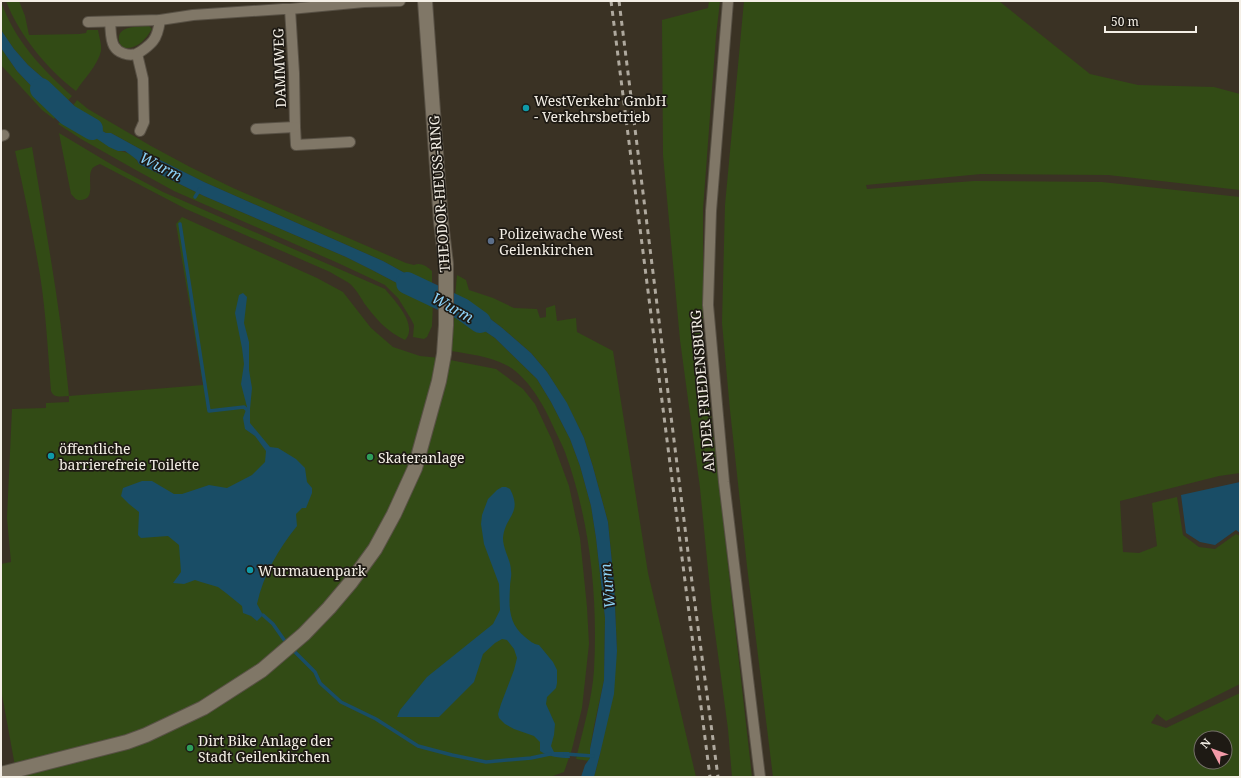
<svg xmlns="http://www.w3.org/2000/svg" width="1241" height="778" viewBox="0 0 1241 778" font-family="'Noto Serif',serif">
<style>
.green{fill:#324b15;fill-rule:evenodd}
.water{fill:#194d66}
.lines{fill:none;stroke-linecap:round;stroke-linejoin:round}
.stream{stroke:#194d66;stroke-width:3.5}
.river{stroke:#194d66;stroke-width:22}
.street-casing{stroke:#585145;stroke-width:12}
.secondary-casing{stroke:#585145;stroke-width:16}
.street{stroke:#807767;stroke-width:10}
.secondary{stroke:#807767;stroke-width:14}
.rail{stroke:#afa99e;stroke-width:3;stroke-dasharray:5 5;stroke-linecap:butt}
.culture-dot{fill:#0f9aa8;stroke:#1e1a14;stroke-width:1.5}
.service-dot{fill:#5c6f8a;stroke:#1e1a14;stroke-width:1.5}
.leisure-dot{fill:#2e9e5b;stroke:#1e1a14;stroke-width:1.5}
.labels{text-anchor:middle;dominant-baseline:central;stroke-width:3.5;stroke-linejoin:round;paint-order:stroke}
.street-label{font-size:14px;fill:#f4efe6;stroke:#1e1a14}
.poi-label{font-size:14px;fill:#f4efe6;stroke:#1e1a14;text-anchor:start}
.water-label{font-size:15px;font-style:italic;fill:#8cd0f5;stroke:#1e1a14}
</style>
<rect width="100%" height="100%" fill="#3a3224"/>
<g class="green">
<path d="M1 1C14 40 42 69 72 96L64 105 48 90 44 79 28 65 14 49 1 30Z"/>
<path d="M6 1H19L25 16 29 35 79 34 86 33 87 30H98C99 36 102 45 101 51 98 65 83 80 76 91 47 69 19 35 6 1Z"/>
<path d="M709 1H720L716 36 703 209V344L752 777H732L728 729 712 610 700 488 680 340 663 155 662 20 708 8Z"/>
<path d="M744 1H999L1090 74 1138 85 1214 87 1240 94V190L1108 175 981 174 866 185 867 189 974 181 1102 182 1240 197V473L1219 476 1120 501 1123 552 1139 553 1157 546 1152 503 1177 497 1183 535 1199 547 1215 549 1236 534 1240 536V684L1166 721 1157 714 1151 723 1166 728 1240 693V777H773L747 566 730 410 722 323 725 205ZM1201 738H1225V762H1201Z"/>
<path d="M149 26 152 29C145 40 138 49 124 48 120 45 118 41 119 36 122 25 140 27 149 26Z"/>
<path d="M1 48 17 71 36 91 59 112 54 119 42 110 1 65Z"/>
<path d="M77 100 88 109 151 146 190 167 233 188 406 263 414 265C420 262 427 266 432 271V288L383 261 204 182 160 160 111 133H106L81 119 69 111Z"/>
<path d="M65 117 118 151C127 151 135 156 139 164L204 196 346 257 372 270 433 302 432 326 427 337 424 339 413 337 414 325 411 319 398 298 385 285 338 263 174 191 134 169 81 139 58 124Z"/>
<path d="M59 133 114 166 163 192 385 289C394 300 419 325 405 340 386 331 376 319 364 303 360 296 355 288 349 283 343 279 336 276 330 272L186 209 100 164C97 165 93 167 92 169 86 178 97 199 81 200 76 201 74 197 71 194Z"/>
<path d="M32 147C46 230 61 312 69 396L203 385 176 224 182 217 317 278 343 292 371 328 393 347 420 356 440 358 496 369 523 389 535 404 552 440 569 486 580 538 587 607 589 644 582 708 572 749 564 772 550 777H17L1 689V564L11 562 7 518 12 409 46 408V403L69 402V396C62 396 54 399 51 391 48 352 46 313 40 275 33 233 24 192 15 151Z"/>
<path d="M457 275 466 280 469 290 493 298 514 308 537 309 540 318 546 317V308L555 305 557 321 576 318 577 332 613 351 648 573 696 777H594L600 754 617 651 614 583 608 522 593 467 584 438 567 404 547 372 531 353 501 327 480 311 455 297Z"/>
<path d="M455 311 495 338 537 379 551 402 570 439 580 466 591 506 596 538 605 618 604 680 594 726 590 749V758L589 761 576 759C583 729 592 700 594 670 598 596 590 521 565 452 561 442 556 433 552 424 543 404 527 376 506 365 489 356 469 354 451 351Z"/>
</g>
<g class="water">
<path d="M1 30 14 49 28 65 44 79 48 90 64 105 59 112 36 91 17 71 1 48Z"/>
<path d="M69 111 81 119 106 133H111L160 160 204 182 383 261 432 288 433 302 372 270 346 257 204 196 139 164 137 160 132 156 125 151H118L109 147 65 117Z"/>
<path d="M243 293 247 297 244 323 249 342V370L252 388 250 409V423L270 447 278 448 296 459 305 468 307 482 312 488V493L306 508H302L296 514 297 526C279 548 263 575 257 604L263 615 257 621 251 616 243 613 242 606 226 593 218 587 201 582 195 580 184 584 173 583 181 572 179 545 168 536 141 538 138 535 139 512 129 504 121 496 123 488 142 481H152L174 494H182L209 485 227 488 252 475 265 462 266 451 255 436 245 429 243 418 247 407 241 384 244 364 242 348 235 313 239 295Z"/>
<path d="M455 297 480 311 501 327 531 353 547 372 567 403 584 438 593 467 608 522 614 583 617 651 614 694 600 754 594 777H581L585 765 590 758V749L604 680 605 618 596 538 591 506 580 466 570 439 551 402 537 379 495 338 455 311Z"/>
<path d="M1240 482V533L1236 530 1215 545 1200 542 1186 533 1181 495Z"/>
<path d="M502 487H506L510 489C523 514 505 515 503 538 503 550 511 560 511 571 512 576 510 581 510 587 509 607 508 623 525 637 530 641 533 644 539 645L553 662 557 670V683L556 688 547 697 546 704 555 724 554 735 551 746 554 752H569L570 758C559 758 549 757 540 751V742L534 736 514 729 505 724 499 718 498 714 501 704 514 670 517 658 514 649 507 640 502 639 495 643 483 654 474 682 439 717H397L400 710 427 677 493 624 500 610 499 584 484 544 481 524 482 515 488 499 497 490Z"/>
</g>
<g class="lines">
<g class="stream">
<path d="M195 197 200 189"/>
<path d="M180 224 209 411 244 407 246 409"/>
<path d="M263 615 273 624 287 644"/>
<path d="M291 648 315 672 320 683 341 702 376 719 418 746 452 755 486 762 531 758 550 754"/>
<path d="M565 754 593 756"/>
</g>
<g class="river">
<path d="M41 89 68 115 92 129"/>
<path d="M407 283 462 309 480 322"/>
</g>
<g class="street-casing">
<g id="street">
<path d="M728 1 711 211 708 305 724 482 760 777"/>
<path d="M290 9 294 73 295 127 296 145 350 142"/>
<path d="M88 22 160 20 193 15 283 9H290L364 2 400 1"/>
<path d="M110 22C111 29 110 39 114 46 118 53 128 56 136 54 141 52 150 45 153 41 158 35 159 27 160 20"/>
<path d="M137 54 143 79 144 122 140 131"/>
<path d="M256 129 295 127"/>
<path d="M1 136 4 135"/>
</g>
</g>
<g class="secondary-casing">
<path id="secondary" d="M1 774 127 742 146 735 203 708 262 670 304 634 329 608 351 582 375 549 394 514 415 468 439 381 444 354 446 325V264L441 222 425 1"/>
</g>
<use href="#street" class="street"/>
<use href="#secondary" class="secondary"/>
<g class="rail">
<path d="M611 1 710 777"/>
<path d="M619 1 688 552 718 777"/>
</g>
</g>
<g class="culture-dot">
<circle cx="526" cy="108" r="4"/>
<circle cx="51" cy="456" r="4"/>
<circle cx="250" cy="570" r="4"/>
</g>
<circle class="service-dot" cx="491" cy="241" r="4"/>
<g class="leisure-dot">
<circle cx="370" cy="457" r="4"/>
<circle cx="190" cy="748" r="4"/>
</g>
<g class="labels">
<g class="street-label">
<text transform="translate(279 68) rotate(-92)">DAMMWEG</text>
<text transform="translate(439 194) rotate(-94)">THEODOR-HEUSS-RING</text>
<text transform="translate(702 391) rotate(-95)">AN DER FRIEDENSBURG</text>
</g>
<g class="poi-label">
<text x="534" y="100">WestVerkehr GmbH<tspan x="534" dy="16">- Verkehrsbetrieb</tspan></text>
<text x="499" y="233">Polizeiwache West<tspan x="499" dy="16">Geilenkirchen</tspan></text>
<text x="59" y="448">öffentliche<tspan x="59" dy="16">barrierefreie Toilette</tspan></text>
<text x="378" y="457">Skateranlage</text>
<text x="258" y="570">Wurmauenpark</text>
<text x="198" y="740">Dirt Bike Anlage der<tspan x="198" dy="16">Stadt Geilenkirchen</tspan></text>
</g>
<g class="water-label">
<text transform="translate(161 166) rotate(27)">Wurm</text>
<text transform="translate(453 307) rotate(29)">Wurm</text>
<text transform="translate(607 586) rotate(-96)">Wurm</text>
</g>
</g>
<rect width="1241" height="778" fill="none" stroke="#f4efe6" stroke-width="4"/>
<g transform="translate(1213 750) rotate(311)"><circle r="19" fill="#1e1a14" stroke="#746f68"/>
<path d="M0-3L7 15L0 10L-7 15Z" fill="#f39aa8"/>
<text y="-6" font-size="11" font-weight="bold" text-anchor="middle" fill="#f4efe6">N</text>
</g>
<path d="M1105 26v6h91v-6" fill="none" stroke="#f4efe6" stroke-width="2"/>
<text x="1111" y="26" font-size="12" fill="#f4efe6" stroke="#1e1a14" stroke-width="3" paint-order="stroke">50 m</text>
</svg>
